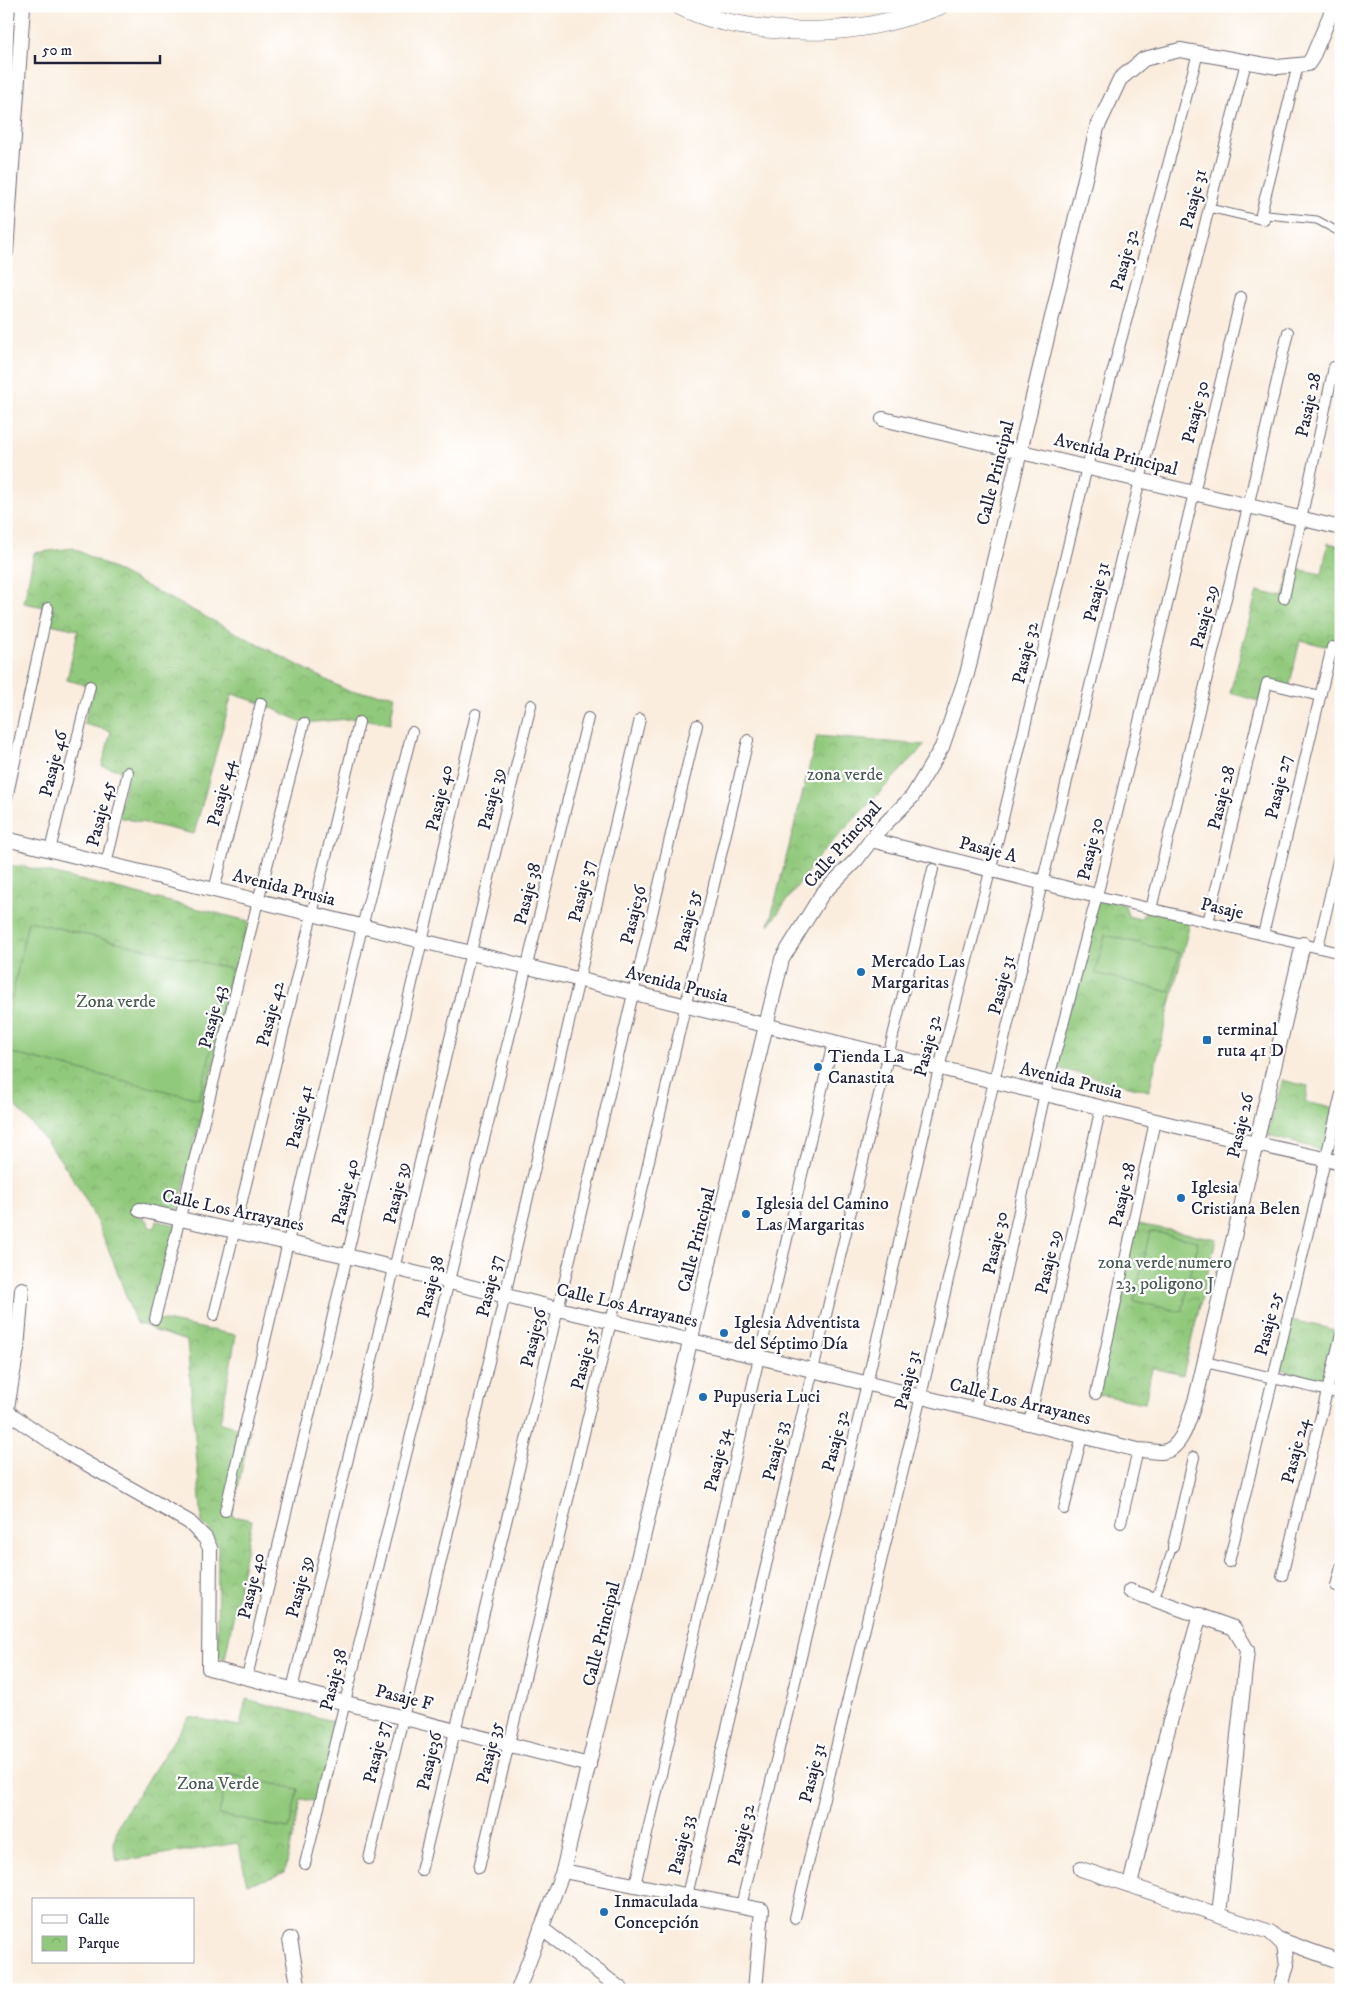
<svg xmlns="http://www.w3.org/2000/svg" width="1347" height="1996" viewBox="0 0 1347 1996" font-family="'IM FELL DW Pica',serif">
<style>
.park{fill:url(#park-crowns);stroke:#5a765c}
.pitch{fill:#91c97c;stroke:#5a765c}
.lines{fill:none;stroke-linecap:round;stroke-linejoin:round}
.service-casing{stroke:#6e6974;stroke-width:9}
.pedestrian-casing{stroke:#6e6974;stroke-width:12}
.minor-casing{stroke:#6e6974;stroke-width:16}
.tertiary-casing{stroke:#6e6974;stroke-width:19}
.service{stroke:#fff;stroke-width:7}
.pedestrian{stroke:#fff;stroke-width:10}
.minor{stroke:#fff;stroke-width:14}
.tertiary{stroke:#fff;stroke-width:18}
.poi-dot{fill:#1f6fb2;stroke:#fff;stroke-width:2}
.labels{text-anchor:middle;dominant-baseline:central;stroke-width:4.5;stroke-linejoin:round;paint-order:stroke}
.street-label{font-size:18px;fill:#22223b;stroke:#fff}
.park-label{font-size:18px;fill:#495c52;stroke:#fff}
.poi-label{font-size:18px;fill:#22223b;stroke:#fff;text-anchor:start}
</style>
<defs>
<pattern id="park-crowns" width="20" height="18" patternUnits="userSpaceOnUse" patternTransform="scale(1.25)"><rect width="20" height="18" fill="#91c97c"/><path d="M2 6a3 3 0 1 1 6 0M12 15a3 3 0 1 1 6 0" fill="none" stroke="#7dac6c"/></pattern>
</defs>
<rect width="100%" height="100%" fill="#fff"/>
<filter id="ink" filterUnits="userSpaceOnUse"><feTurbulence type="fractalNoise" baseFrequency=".02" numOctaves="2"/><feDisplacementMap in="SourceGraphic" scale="10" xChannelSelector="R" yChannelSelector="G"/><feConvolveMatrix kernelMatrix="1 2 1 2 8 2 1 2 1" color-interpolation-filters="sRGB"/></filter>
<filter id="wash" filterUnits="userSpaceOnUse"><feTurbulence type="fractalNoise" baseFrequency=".0096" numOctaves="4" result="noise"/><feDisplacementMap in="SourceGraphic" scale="20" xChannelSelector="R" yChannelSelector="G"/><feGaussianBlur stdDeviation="1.12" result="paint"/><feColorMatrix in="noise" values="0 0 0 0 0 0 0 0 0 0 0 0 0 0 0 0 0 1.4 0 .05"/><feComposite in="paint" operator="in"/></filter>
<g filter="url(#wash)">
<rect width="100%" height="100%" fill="#faedde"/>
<g class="park">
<path d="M1328 543 1341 546V650L1300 640 1289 688 1267 683 1262 702 1230 693 1257 591 1284 597 1290 568 1322 574Z"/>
<path d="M73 548 348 691 395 695 390 724 359 718 304 723 261 703 232 694 194 834 118 817 128 772 102 766 111 731 84 724 93 687 67 680 78 630 50 624 54 609 24 603 34 553Z"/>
<path d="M817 736 925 745 819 856 769 925Z"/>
<path d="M6 866H22L249 921 178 1210 140 1205 138 1217 148 1221 149 1227 155 1228 157 1221 176 1225 151 1328 136 1323C118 1275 102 1224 74 1180 55 1150 31 1122 6 1097Z"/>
<path d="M1097 896 1125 905 1128 916 1140 919 1146 911 1191 918 1149 1091 1052 1067Z"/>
<path d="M1281 1080 1308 1086 1305 1102 1337 1109 1327 1151 1268 1136Z"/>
<path d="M1133 1223 1216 1239 1183 1375 1152 1368 1145 1403 1096 1394Z"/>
<path d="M155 1319 236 1335 220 1423 250 1430 232 1516 252 1520 225 1659 217 1656 218 1549 213 1534 202 1523 187 1341 152 1330Z"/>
<path d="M1287 1319 1341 1331 1329 1382 1275 1368Z"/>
<path d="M246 1699 340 1723 320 1802 301 1799 285 1872 274 1877 247 1884 238 1843 117 1861 113 1843 120 1821 189 1717 240 1726Z"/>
</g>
<g class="pitch">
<path d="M28 921 231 969 199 1099 6 1052V1025Z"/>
<path d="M1105 935 1179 953 1169 992 1095 973Z"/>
<path d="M1150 1231 1198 1241 1182 1312 1134 1301Z"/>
<path d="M227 1774 298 1789 289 1829 219 1815Z"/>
</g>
</g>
<g filter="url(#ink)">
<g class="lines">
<g class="service-casing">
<g id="service">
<path d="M1209 208 1265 221 1267 215 1317 220 1341 233"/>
<path d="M1155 1599 1173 1546"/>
</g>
</g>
<g class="pedestrian-casing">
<g id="pedestrian">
<path d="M1261 214 1298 65"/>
<path d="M1284 598 1334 367"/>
<path d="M6 803 48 608"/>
<path d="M50 850 90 686"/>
<path d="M106 864 128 772"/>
<path d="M214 890 261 703"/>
<path d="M1097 896 1341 953"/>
<path d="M1151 909 1248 507 1288 332"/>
<path d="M1208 922 1267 683 1320 696"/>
<path d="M1263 935 1332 647 1341 650"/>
<path d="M1318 947 1341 848"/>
<path d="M214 1315 359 722"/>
<path d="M155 1319 258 901 304 723"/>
<path d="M1205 1362 1341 1394"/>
<path d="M1096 1394 1155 1121"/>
<path d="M975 1410 1045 1093 1100 884 1241 297"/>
<path d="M1029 1423 1101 1107"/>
<path d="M1064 1509 1082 1436"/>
<path d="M225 1511 362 927 412 732"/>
<path d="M1121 1523 1138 1450"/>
<path d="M1173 1546 1194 1457"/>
<path d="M1229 1562 1341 1094"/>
<path d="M1282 1576 1341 1334"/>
<path d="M1336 1586 1341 1567"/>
<path d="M247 1677 476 714"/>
<path d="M292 1689 531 705"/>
<path d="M369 1859 505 1295 640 719"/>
<path d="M305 1864 588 718"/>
<path d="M479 1868 615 1305 748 740"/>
<path d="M421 1871 558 1309 697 725"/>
<path d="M635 1885 833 1043"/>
<path d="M687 1895 933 869"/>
<path d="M741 1906 867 1383 939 1068 992 864 1087 467 1198 53"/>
<path d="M795 1918 921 1396 994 1081 1140 480 1246 62"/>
</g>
</g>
<g class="minor-casing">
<g id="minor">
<path d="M6 252 23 6"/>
<path d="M883 419 1341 528"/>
<path d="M6 839C388 934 770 1027 1152 1120 1215 1136 1278 1148 1341 1163"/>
<path d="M871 840 1097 896"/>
<path d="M140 1210 347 1256 558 1309 759 1357 1138 1450C1145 1450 1154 1452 1161 1452 1183 1451 1190 1415 1196 1398L1303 944"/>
<path d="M6 1411 66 1452 189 1522 205 1538 210 1548 209 1668 589 1765"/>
<path d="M6 1414 17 1349 22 1289"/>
<path d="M1130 1591 1234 1628 1247 1650 1219 1915"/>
<path d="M1081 1869 1270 1932 1284 1945 1287 1965 1280 1990"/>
<path d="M563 1871 762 1910 755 1990"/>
<path d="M1130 1885 1166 1736 1200 1615"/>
<path d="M541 1928 622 1990"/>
<path d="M290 1939 299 1990"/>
<path d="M1278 1939 1341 1962"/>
<path d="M518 1990 563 1871 782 959 822 894 857 859 877 832 912 797 942 747 967 674 1097 128 1120 79 1144 59 1180 50 1278 67 1308 64 1312 58 1334 6"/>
</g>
</g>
<g class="tertiary-casing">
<path id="tertiary" d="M680 6C729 31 807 35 861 27 888 23 914 15 939 6"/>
</g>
<use href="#service" class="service"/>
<use href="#pedestrian" class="pedestrian"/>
<use href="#minor" class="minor"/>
<use href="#tertiary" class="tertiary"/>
</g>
</g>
<g class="poi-dot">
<circle cx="861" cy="972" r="5"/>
<rect x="1202" y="1035" width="10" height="10" rx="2.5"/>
<circle cx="818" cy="1067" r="5"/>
<circle cx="1181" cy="1198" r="5"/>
<circle cx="746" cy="1214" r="5"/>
<circle cx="724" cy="1333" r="5"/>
<circle cx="703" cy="1397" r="5"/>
<circle cx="604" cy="1912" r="5"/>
</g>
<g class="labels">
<g class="street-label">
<text transform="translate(1194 199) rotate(-76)">Pasaje 31</text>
<text transform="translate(1125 260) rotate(-75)">Pasaje 32</text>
<text transform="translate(1309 405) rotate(-78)">Pasaje 28</text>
<text transform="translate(1196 412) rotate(-76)">Pasaje 30</text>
<text transform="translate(1116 455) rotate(14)">Avenida Principal</text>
<text transform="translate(996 473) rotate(-76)">Calle Principal</text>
<text transform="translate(1097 592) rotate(-77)">Pasaje 31</text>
<text transform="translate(1205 617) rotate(-76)">Pasaje 29</text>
<text transform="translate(1026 653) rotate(-77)">Pasaje 32</text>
<text transform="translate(54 764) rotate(-76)">Pasaje 46</text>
<text transform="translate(1279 787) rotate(-77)">Pasaje 27</text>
<text transform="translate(222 793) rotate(-76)">Pasaje 44</text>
<text transform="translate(440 798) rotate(-77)">Pasaje 40</text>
<text transform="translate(1222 798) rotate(-76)">Pasaje 28</text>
<text transform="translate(492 799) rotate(-76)">Pasaje 39</text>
<text transform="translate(101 814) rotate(-76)">Pasaje 45</text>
<text transform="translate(843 845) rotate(-49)">Calle Principal</text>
<text transform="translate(1091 849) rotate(-77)">Pasaje 30</text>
<text transform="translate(988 850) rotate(14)">Pasaje A</text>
<text transform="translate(284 888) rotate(14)">Avenida Prusia</text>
<text transform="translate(582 891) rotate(-77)">Pasaje 37</text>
<text transform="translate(528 894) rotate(-76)">Pasaje 38</text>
<text transform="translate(1222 909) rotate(13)">Pasaje</text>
<text transform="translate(634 915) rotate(-76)">Pasaje36</text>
<text transform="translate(688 921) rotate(-77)">Pasaje 35</text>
<text transform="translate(677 985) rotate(14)">Avenida Prusia</text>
<text transform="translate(1002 985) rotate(-76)">Pasaje 31</text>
<text transform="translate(271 1014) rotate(-76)">Pasaje 42</text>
<text transform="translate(213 1017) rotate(-76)">Pasaje 43</text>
<text transform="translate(928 1046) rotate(-76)">Pasaje 32</text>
<text transform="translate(1071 1081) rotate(14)">Avenida Prusia</text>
<text transform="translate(300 1117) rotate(-77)">Pasaje 41</text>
<text transform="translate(1241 1126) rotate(-77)">Pasaje 26</text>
<text transform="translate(346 1192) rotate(-77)">Pasaje 40</text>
<text transform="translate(397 1193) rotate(-77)">Pasaje 39</text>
<text transform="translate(1123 1195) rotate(-77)">Pasaje 28</text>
<text transform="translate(233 1211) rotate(12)">Calle Los Arrayanes</text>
<text transform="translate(697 1240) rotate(-76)">Calle Principal</text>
<text transform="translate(996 1243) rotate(-78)">Pasaje 30</text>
<text transform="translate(1049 1262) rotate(-77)">Pasaje 29</text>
<text transform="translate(490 1286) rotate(-77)">Pasaje 37</text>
<text transform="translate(431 1287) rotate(-76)">Pasaje 38</text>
<text transform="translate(627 1306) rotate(13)">Calle Los Arrayanes</text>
<text transform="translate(1269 1324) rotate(-76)">Pasaje 25</text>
<text transform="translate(534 1338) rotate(-76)">Pasaje36</text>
<text transform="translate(585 1359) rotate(-76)">Pasaje 35</text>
<text transform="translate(908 1380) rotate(-77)">Pasaje 31</text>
<text transform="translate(1020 1402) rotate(14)">Calle Los Arrayanes</text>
<text transform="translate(836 1441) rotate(-76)">Pasaje 32</text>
<text transform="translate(776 1451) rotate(-77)">Pasaje 33</text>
<text transform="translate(1296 1451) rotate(-76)">Pasaje 24</text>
<text transform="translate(718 1460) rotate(-77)">Pasaje 34</text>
<text transform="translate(252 1586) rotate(-77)">Pasaje 40</text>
<text transform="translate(300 1587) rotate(-76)">Pasaje 39</text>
<text transform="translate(602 1634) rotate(-76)">Calle Principal</text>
<text transform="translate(334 1680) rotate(-76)">Pasaje 38</text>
<text transform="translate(404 1698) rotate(14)">Pasaje F</text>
<text transform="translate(377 1752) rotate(-77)">Pasaje 37</text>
<text transform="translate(490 1753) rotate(-77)">Pasaje 35</text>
<text transform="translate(430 1761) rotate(-77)">Pasaje36</text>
<text transform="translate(813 1773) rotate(-76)">Pasaje 31</text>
<text transform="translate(742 1835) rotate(-76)">Pasaje 32</text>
<text transform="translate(682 1845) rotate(-77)">Pasaje 33</text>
</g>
<g class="park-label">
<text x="845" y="775">zona verde</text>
<text x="116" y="1002">Zona verde</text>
<text x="1165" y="1263">zona verde numero<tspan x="1165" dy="21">23, poligono J</tspan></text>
<text x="218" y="1784">Zona Verde</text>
</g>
<g class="poi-label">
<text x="871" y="962">Mercado Las<tspan x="871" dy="21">Margaritas</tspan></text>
<text x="1217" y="1030">terminal<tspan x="1217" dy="21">ruta 41 D</tspan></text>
<text x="828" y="1057">Tienda La<tspan x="828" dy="21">Canastita</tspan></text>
<text x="1191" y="1188">Iglesia<tspan x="1191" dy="21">Cristiana Belen</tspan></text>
<text x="756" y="1204">Iglesia del Camino<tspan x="756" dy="21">Las Margaritas</tspan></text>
<text x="734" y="1323">Iglesia Adventista<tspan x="734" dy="21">del Séptimo Día</tspan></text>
<text x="713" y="1397">Pupuseria Luci</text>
<text x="614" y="1902">Inmaculada<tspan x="614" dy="21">Concepción</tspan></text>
</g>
</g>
<rect width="1347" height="1996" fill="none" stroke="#fff" stroke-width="25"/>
<rect x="32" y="1898" width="162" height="65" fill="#ffffff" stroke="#a7a7b1"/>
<rect x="42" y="1915" width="25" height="8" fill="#ffffff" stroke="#a7a7b1"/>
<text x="78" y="1924" font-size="15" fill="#22223b">Calle</text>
<rect x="42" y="1936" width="25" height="15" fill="url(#park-crowns)" stroke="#a7a7b1"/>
<text x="78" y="1948" font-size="15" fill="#22223b">Parque</text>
<path d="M35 55v8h125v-8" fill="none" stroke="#22223b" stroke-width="2.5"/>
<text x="42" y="55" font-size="15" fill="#22223b" stroke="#ffffff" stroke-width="4" paint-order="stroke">50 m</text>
</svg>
